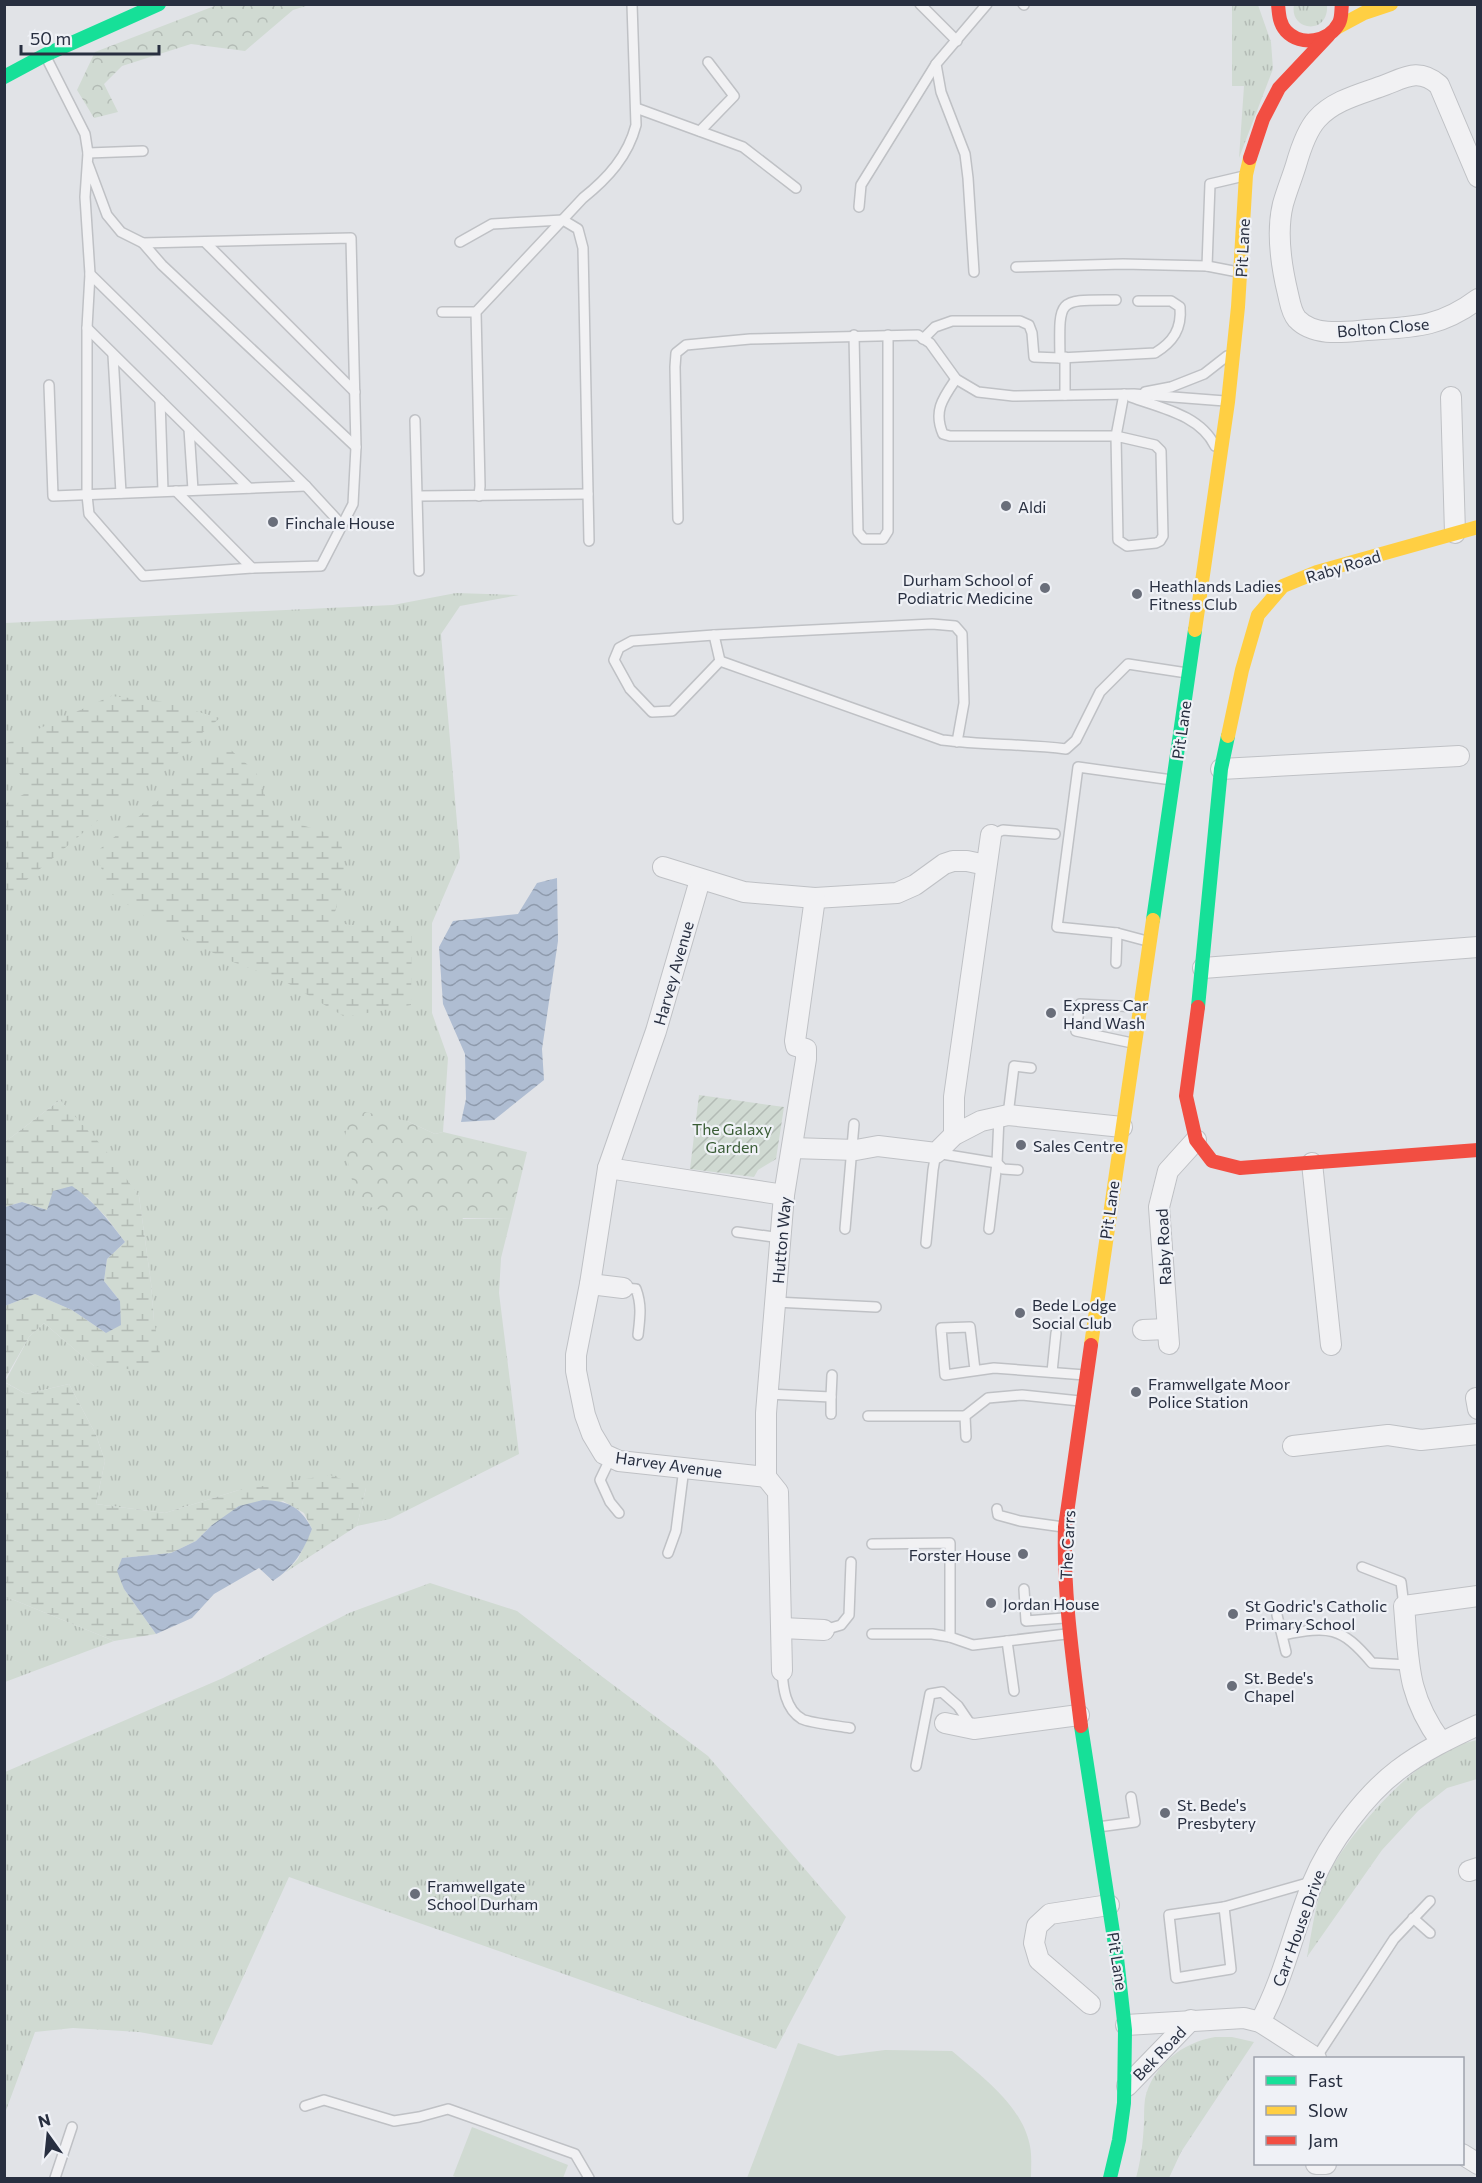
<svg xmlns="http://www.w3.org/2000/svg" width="1482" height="2183" viewBox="0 0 1482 2183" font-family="Commissioner,sans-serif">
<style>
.grass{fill:url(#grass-tufts)}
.forest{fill:url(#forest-crowns)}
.wetland{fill:url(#wetland-marsh)}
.garden{fill:url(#garden-furrows)}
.pitch{fill:#d0dad2}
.water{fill:url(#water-waves)}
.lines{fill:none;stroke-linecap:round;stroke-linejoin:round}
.lane-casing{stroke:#bfc1c5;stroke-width:12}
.street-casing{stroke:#bfc1c5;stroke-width:22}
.lane{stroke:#f1f1f3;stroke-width:9}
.street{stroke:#f1f1f3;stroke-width:20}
.fast{stroke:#16e098;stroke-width:14}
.slow{stroke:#ffcf43;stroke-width:14}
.jam{stroke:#f24e42;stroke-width:14}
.poi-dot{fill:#696e7a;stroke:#eff1f6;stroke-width:2}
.labels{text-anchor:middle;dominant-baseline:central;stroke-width:4.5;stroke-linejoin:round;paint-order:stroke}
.street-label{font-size:16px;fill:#282f40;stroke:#eff1f6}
.poi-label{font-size:16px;fill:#282f40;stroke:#eff1f6;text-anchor:start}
.park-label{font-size:16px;fill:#395c35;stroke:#eff1f6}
</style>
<defs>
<pattern id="grass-tufts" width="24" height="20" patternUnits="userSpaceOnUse" patternTransform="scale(1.5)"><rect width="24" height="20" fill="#d0dad2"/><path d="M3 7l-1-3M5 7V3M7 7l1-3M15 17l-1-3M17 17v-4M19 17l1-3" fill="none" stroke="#b3bbb5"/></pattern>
<pattern id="forest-crowns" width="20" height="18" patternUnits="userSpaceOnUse" patternTransform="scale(1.5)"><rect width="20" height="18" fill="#d0dad2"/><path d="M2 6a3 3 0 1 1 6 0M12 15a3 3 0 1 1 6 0" fill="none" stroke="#b3bbb5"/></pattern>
<pattern id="wetland-marsh" width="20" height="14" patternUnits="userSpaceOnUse" patternTransform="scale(1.5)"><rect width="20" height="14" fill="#d0dad2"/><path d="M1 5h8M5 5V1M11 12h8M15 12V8" fill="none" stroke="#b3bbb5"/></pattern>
<pattern id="garden-furrows" width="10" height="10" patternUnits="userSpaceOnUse" patternTransform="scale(1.5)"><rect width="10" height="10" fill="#d0dad2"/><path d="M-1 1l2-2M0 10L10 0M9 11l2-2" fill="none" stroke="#b3bbb5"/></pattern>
<pattern id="water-waves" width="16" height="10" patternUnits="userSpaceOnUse" patternTransform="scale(1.5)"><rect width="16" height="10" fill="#afbdd2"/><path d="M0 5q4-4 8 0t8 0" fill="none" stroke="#8e9aac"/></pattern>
</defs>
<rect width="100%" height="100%" fill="#e1e3e7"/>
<g class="grass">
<path d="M1232 5H1258L1271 42 1273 69 1239 158 1244 86H1232Z"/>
<path d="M1294 5H1327C1329 36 1289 31 1294 5Z"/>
<path d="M456 593 519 595 460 606 441 634 460 858 432 923V1013L448 1058 443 1132 435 1134 407 1121 463 1219 511 1218 501 1258 499 1293 519 1454 390 1519 357 1526 366 1488 239 1490 165 1513 96 1504 105 1461 96 1435 69 1384 26 1394 5 1382 29 1337 44 1323 94 1366 154 1321 151 1283 139 1196 60 1100 5 1142V623L393 605Z"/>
<path d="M430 1583 517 1611 596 1672 708 1756 846 1917 776 2049 289 1877 212 2045 139 2032 73 2028 35 2032 5 2113V1772L223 1678 349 1613Z"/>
<path d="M5 1598 14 1600 114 1641 5 1682Z"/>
<path d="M1477 1740V1779L1447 1788 1418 1811 1382 1850 1307 1957C1311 1936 1314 1914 1320 1893 1335 1847 1406 1768 1451 1748 1459 1744 1469 1742 1477 1740Z"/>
<path d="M1215 2037H1232L1254 2042 1181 2152 1169 2178H1136C1141 2160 1143 2142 1144 2123 1144 2115 1144 2107 1145 2099 1152 2066 1183 2042 1215 2037Z"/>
</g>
<g class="forest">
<path d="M217 5H309L293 10 245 51 191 44 122 66 104 84 118 112 94 118 77 90 95 52Z"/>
<path d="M365 1112 407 1121 435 1134 443 1132 527 1152 511 1218H416L361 1205 351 1177 344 1141 349 1117Z"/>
</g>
<g class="wetland">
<path d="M111 696 159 701 220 718 10 894H5V804L28 792 17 768 5 772V744Z"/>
<path d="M225 745 256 772 273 816 340 837 346 873 332 922 351 925 412 926 411 1005 345 1017 284 981 225 959 152 921 112 894 95 853Z"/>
<path d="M60 1100 103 1147 139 1196 151 1283 154 1321 161 1359 139 1370 94 1366 44 1323 29 1337 5 1379V1306L35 1294 72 1310 106 1333 120 1301 104 1281 107 1259 125 1242 107 1218 87 1197 47 1210 22 1202 5 1207V1142Z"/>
<path d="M4 1382 26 1394 69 1384 96 1435 105 1461 96 1504 165 1513 239 1490 330 1475 366 1488 357 1526 286 1572 298 1559 312 1529 304 1513 283 1501 212 1525 196 1541 171 1553 123 1558 124 1589 156 1634 114 1641 14 1600 5 1598Z"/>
</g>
<path class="garden" d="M699 1095 784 1107 776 1159 758 1170 754 1177 690 1169Z"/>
<g class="pitch">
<path d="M798 2043 838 2056 885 2050 952 2051C982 2077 1022 2105 1030 2146 1032 2156 1031 2168 1031 2178H747Z"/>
<path d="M472 2127 568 2165 563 2178H458L453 2176Z"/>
</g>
<g class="water">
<path d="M557 878 558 941 542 1049 544 1080 494 1120 461 1122 466 1099 465 1054 443 1004 439 947 453 921 518 914 537 883Z"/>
<path d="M72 1186C94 1201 109 1221 125 1242L107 1259 104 1281 120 1301 121 1325 106 1333 72 1310 35 1294 5 1306V1207L22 1202 47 1210 53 1191Z"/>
<path d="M263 1500C288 1501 300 1506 312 1529 303 1552 294 1567 273 1581L259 1568 214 1594 192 1618 156 1634 124 1589 117 1571 122 1558 171 1553 196 1541 212 1525 239 1506Z"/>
</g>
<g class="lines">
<g class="lane-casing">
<g id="lane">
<path d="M920 4 957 41"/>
<path d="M1023 4 1024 5"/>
<path d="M46 57 85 134 88 153 85 197 90 274 87 328V495L89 514 143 576 252 568 321 566 353 504 356 447 351 238 143 243 121 232 107 215 88 164"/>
<path d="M636 108 743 147 796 188"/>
<path d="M700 131 734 96 708 62"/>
<path d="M88 153 143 151"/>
<path d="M859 207 861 185 936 64"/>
<path d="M205 242 355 392"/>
<path d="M460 242 492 224 563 220 578 229 583 248 589 541"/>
<path d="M143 243 162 265 356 447"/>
<path d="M1016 267 1123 264 1207 266"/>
<path d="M974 272 968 178 965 154 941 92 936 64 987 4"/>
<path d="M1238 272 1207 266 1210 184 1244 176"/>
<path d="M90 274 306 486 342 525"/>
<path d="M1116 300C1057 300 1059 297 1060 358L1155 353C1173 342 1182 329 1180 307L1171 301H1138"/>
<path d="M442 312H476"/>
<path d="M87 328 249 488"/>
<path d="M854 335 858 532 864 539H883L888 531V335"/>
<path d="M923 339 935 327 952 321H1020L1029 325 1032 333 1034 357 1060 358"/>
<path d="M113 355 121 493"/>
<path d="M1065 357V395"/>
<path d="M956 379C943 398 933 411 943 434L950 436H1116L1155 445 1161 451 1163 536 1160 541 1156 543 1127 546 1118 540 1116 436 1124 394"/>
<path d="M49 385 53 496 306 486"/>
<path d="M1145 392 1171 387 1204 374 1227 356"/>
<path d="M1131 397C1161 408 1200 415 1215 446"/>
<path d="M160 400 163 491"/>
<path d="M415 420 419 571"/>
<path d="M189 429 193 490"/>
<path d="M176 491 252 568"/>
<path d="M418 496 588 494"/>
<path d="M479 496 480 486 476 312 583 198C608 178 628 156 636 125L632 4"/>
<path d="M678 519 675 367 676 353 686 345 750 339 918 335 930 343 956 379 978 392 1013 396 1134 394 1225 401"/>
<path d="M714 635 720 661"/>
<path d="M957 742 964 703 962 634 955 626 932 624 714 635 632 641 619 648 614 660 630 689 652 712 672 711 720 661 942 740C983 745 1025 744 1066 749L1076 740 1100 692 1128 664 1187 673"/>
<path d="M991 835 1003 830 1055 834"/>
<path d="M1147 941 1117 933 1057 927 1078 767 1172 780"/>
<path d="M1116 963 1117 933"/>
<path d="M1132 1043 1076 1031 1080 1004 1138 1007"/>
<path d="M1008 1115 1014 1066 1031 1068"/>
<path d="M845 1229 854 1124"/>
<path d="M989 1229 997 1163 999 1117"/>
<path d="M737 1232 781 1238"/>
<path d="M926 1243 933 1170 936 1153 997 1163 1003 1169 1018 1170"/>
<path d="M623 1288 636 1289C642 1305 640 1318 638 1335"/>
<path d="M775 1302 876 1307"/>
<path d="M975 1370 970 1327 941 1328 945 1375 994 1368 1085 1375"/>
<path d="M1052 1372 1056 1333"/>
<path d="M767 1394 831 1397 832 1375"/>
<path d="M831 1397V1414"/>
<path d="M868 1416H965"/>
<path d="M966 1437 965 1416 988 1398 1022 1395 1080 1401"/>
<path d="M611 1457 600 1480 610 1502 619 1513"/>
<path d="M997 1509 998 1515 1020 1521 1063 1527"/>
<path d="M872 1544 950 1543V1637"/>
<path d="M668 1553 676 1531 684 1468"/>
<path d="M1362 1567 1401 1582 1404 1606"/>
<path d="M1024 1589 1026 1621 1064 1618"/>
<path d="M1277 1615 1286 1652"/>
<path d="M824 1630 841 1625 849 1615 851 1562"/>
<path d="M872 1634H932L950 1637 973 1645 1066 1634"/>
<path d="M1283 1635C1329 1626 1341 1626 1372 1663L1409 1665"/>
<path d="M1007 1641 1014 1691"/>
<path d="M782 1671C783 1687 785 1709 802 1719 810 1723 839 1726 850 1728"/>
<path d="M916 1766 930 1694 942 1692 958 1706 973 1728"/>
<path d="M1098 1827 1135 1822 1131 1797"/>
<path d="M1224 1907 1231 1969 1176 1978 1169 1915Z"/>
<path d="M1224 1907 1311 1882"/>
<path d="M1413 1918 1430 1933"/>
<path d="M1316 2058 1394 1939 1430 1901"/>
<path d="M305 2106 324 2100 394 2121 419 2117 448 2109 575 2154 589 2178"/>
<path d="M55 2178 72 2127"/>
</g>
</g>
<g class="street-casing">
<g id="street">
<path d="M1478 177 1439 85C1419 68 1406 77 1385 85 1361 94 1334 100 1317 119 1307 130 1300 151 1296 165 1292 178 1287 190 1283 204 1276 232 1281 265 1288 294 1290 302 1291 312 1297 319 1314 337 1345 332 1367 330 1413 327 1439 328 1478 299"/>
<path d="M1451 397 1455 533"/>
<path d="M1221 769 1459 756"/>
<path d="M663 867 744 892 815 898 897 893 915 885 944 864 953 861H967L986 865"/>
<path d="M700 880 656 1031 608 1168 590 1284 576 1355V1371L585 1415 592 1434 604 1454 619 1461 766 1477"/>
<path d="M1203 968 1478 947"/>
<path d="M954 1135V1097L991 835"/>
<path d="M792 1148 856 1150 878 1146 936 1153 954 1135 981 1121 1008 1115 1122 1127"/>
<path d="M1312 1163 1331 1345"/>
<path d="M608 1168 784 1195"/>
<path d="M590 1284 623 1288"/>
<path d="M1143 1330 1167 1329"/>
<path d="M1169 1344 1159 1207 1168 1171 1196 1140"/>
<path d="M1476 1398 1478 1409"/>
<path d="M1293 1446 1388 1435 1421 1440 1478 1434"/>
<path d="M782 1628 824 1630"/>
<path d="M782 1671 778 1492 766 1477V1413L784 1195 806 1059V1049L796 1046 795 1041 815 898"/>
<path d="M945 1723 974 1729 1079 1715"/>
<path d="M1441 1742C1406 1694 1409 1662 1404 1606L1478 1596"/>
<path d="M1469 1871 1478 1868"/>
<path d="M1090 2004 1039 1960 1034 1943 1037 1926 1050 1914 1109 1905"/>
<path d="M1260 2022C1284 1978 1294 1928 1313 1882 1329 1843 1365 1795 1398 1770 1423 1751 1450 1738 1478 1725"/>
<path d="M1126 2025 1244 2018 1260 2022 1316 2058"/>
<path d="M1127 2086 1191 2020"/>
<path d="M1462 2154 1478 2164"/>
<path d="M1316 2164H1326"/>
</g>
</g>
<use href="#lane" class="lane"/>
<use href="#street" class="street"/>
<g class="fast">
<path d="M4 77 45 55 159 4"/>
<path d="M1153 920 1195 630"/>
<path d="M1198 1007 1221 769 1228 736"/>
<path d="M1081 1726 1117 1958 1125 2030 1124 2103 1119 2140 1110 2178"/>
</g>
<g class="slow">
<path d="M1336 28 1364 13 1391 4"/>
<path d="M1195 630 1228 402 1238 307 1246 175 1250 158"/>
<path d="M1228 736 1242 670 1258 615 1283 586 1317 572 1478 527"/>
<path d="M1091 1345 1153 920"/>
</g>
<g class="jam">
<path d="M1278 4C1279 14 1279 23 1286 31 1301 47 1329 42 1339 23 1342 17 1341 10 1342 4"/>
<path d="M1250 158 1263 119 1279 88 1328 36"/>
<path d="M1198 1007 1186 1096 1196 1140 1212 1161 1240 1168 1478 1150"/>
<path d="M1081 1726C1073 1659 1063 1594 1065 1527L1091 1345"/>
</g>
</g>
<g class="poi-dot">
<circle cx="1006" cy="506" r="6"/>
<circle cx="273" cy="522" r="6"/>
<circle cx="1045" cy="588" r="6"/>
<circle cx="1137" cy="594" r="6"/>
<circle cx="1051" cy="1013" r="6"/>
<circle cx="1021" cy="1145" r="6"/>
<circle cx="1020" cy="1313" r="6"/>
<circle cx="1136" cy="1392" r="6"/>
<circle cx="1023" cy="1554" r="6"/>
<circle cx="991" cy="1603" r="6"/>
<circle cx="1233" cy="1614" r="6"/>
<circle cx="1232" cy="1686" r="6"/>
<circle cx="1165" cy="1813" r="6"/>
<circle cx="415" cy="1894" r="6"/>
</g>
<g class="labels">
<g class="street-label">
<text transform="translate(1242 248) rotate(-87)">Pit Lane</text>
<text transform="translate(1383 327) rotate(-5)">Bolton Close</text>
<text transform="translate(1343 566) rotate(-17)">Raby Road</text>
<text transform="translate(1181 730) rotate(-82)">Pit Lane</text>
<text transform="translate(673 973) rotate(-74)">Harvey Avenue</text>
<text transform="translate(1109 1210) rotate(-82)">Pit Lane</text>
<text transform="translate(781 1240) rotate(-85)">Hutton Way</text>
<text transform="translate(1163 1247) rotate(-93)">Raby Road</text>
<text transform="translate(669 1464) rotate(8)">Harvey Avenue</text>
<text transform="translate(1067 1545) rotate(-87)">The Carrs</text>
<text transform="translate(1298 1928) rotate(-70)">Carr House Drive</text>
<text transform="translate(1118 1961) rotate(81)">Pit Lane</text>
<text transform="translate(1159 2053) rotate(-46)">Bek Road</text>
</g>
<g class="poi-label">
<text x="1018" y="506">Aldi</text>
<text x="285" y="522">Finchale House</text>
<text x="1033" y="579" text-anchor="end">Durham School of<tspan x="1033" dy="18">Podiatric Medicine</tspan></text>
<text x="1149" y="585">Heathlands Ladies<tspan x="1149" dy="18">Fitness Club</tspan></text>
<text x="1063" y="1004">Express Car<tspan x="1063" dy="18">Hand Wash</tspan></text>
<text x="1033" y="1145">Sales Centre</text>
<text x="1032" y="1304">Bede Lodge<tspan x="1032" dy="18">Social Club</tspan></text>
<text x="1148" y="1383">Framwellgate Moor<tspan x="1148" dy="18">Police Station</tspan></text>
<text x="1011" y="1554" text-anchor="end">Forster House</text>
<text x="1003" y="1603">Jordan House</text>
<text x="1245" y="1605">St Godric's Catholic<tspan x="1245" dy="18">Primary School</tspan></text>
<text x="1244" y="1677">St. Bede's<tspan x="1244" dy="18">Chapel</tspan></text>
<text x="1177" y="1804">St. Bede's<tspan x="1177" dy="18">Presbytery</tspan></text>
<text x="427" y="1885">Framwellgate<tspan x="427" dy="18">School Durham</tspan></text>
</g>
<g class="park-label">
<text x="732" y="1128">The Galaxy<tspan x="732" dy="18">Garden</tspan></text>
</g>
</g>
<rect width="1482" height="2183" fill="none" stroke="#282f40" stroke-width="12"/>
<rect x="1254" y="2057" width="210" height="108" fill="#eff1f6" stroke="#9fa3ad" stroke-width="1.5"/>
<rect x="1266" y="2076" width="30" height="9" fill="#16e098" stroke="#9fa3ad" stroke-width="1.5"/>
<text x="1308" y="2087" font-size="18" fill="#282f40">Fast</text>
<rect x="1266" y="2106" width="30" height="9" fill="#ffcf43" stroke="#9fa3ad" stroke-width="1.5"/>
<text x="1308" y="2117" font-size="18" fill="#282f40">Slow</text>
<rect x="1266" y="2136" width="30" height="9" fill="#f24e42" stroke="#9fa3ad" stroke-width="1.5"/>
<text x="1308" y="2147" font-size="18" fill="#282f40">Jam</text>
<g transform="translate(48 2135) rotate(345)" stroke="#eff1f6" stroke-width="4.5" paint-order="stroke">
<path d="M0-4.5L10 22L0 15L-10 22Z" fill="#282f40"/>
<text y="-9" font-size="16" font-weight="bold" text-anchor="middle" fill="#282f40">N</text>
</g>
<path d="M21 45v9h138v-9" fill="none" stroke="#282f40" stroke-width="3"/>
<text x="30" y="45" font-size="18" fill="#282f40" stroke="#eff1f6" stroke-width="4.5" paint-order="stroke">50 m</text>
</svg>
